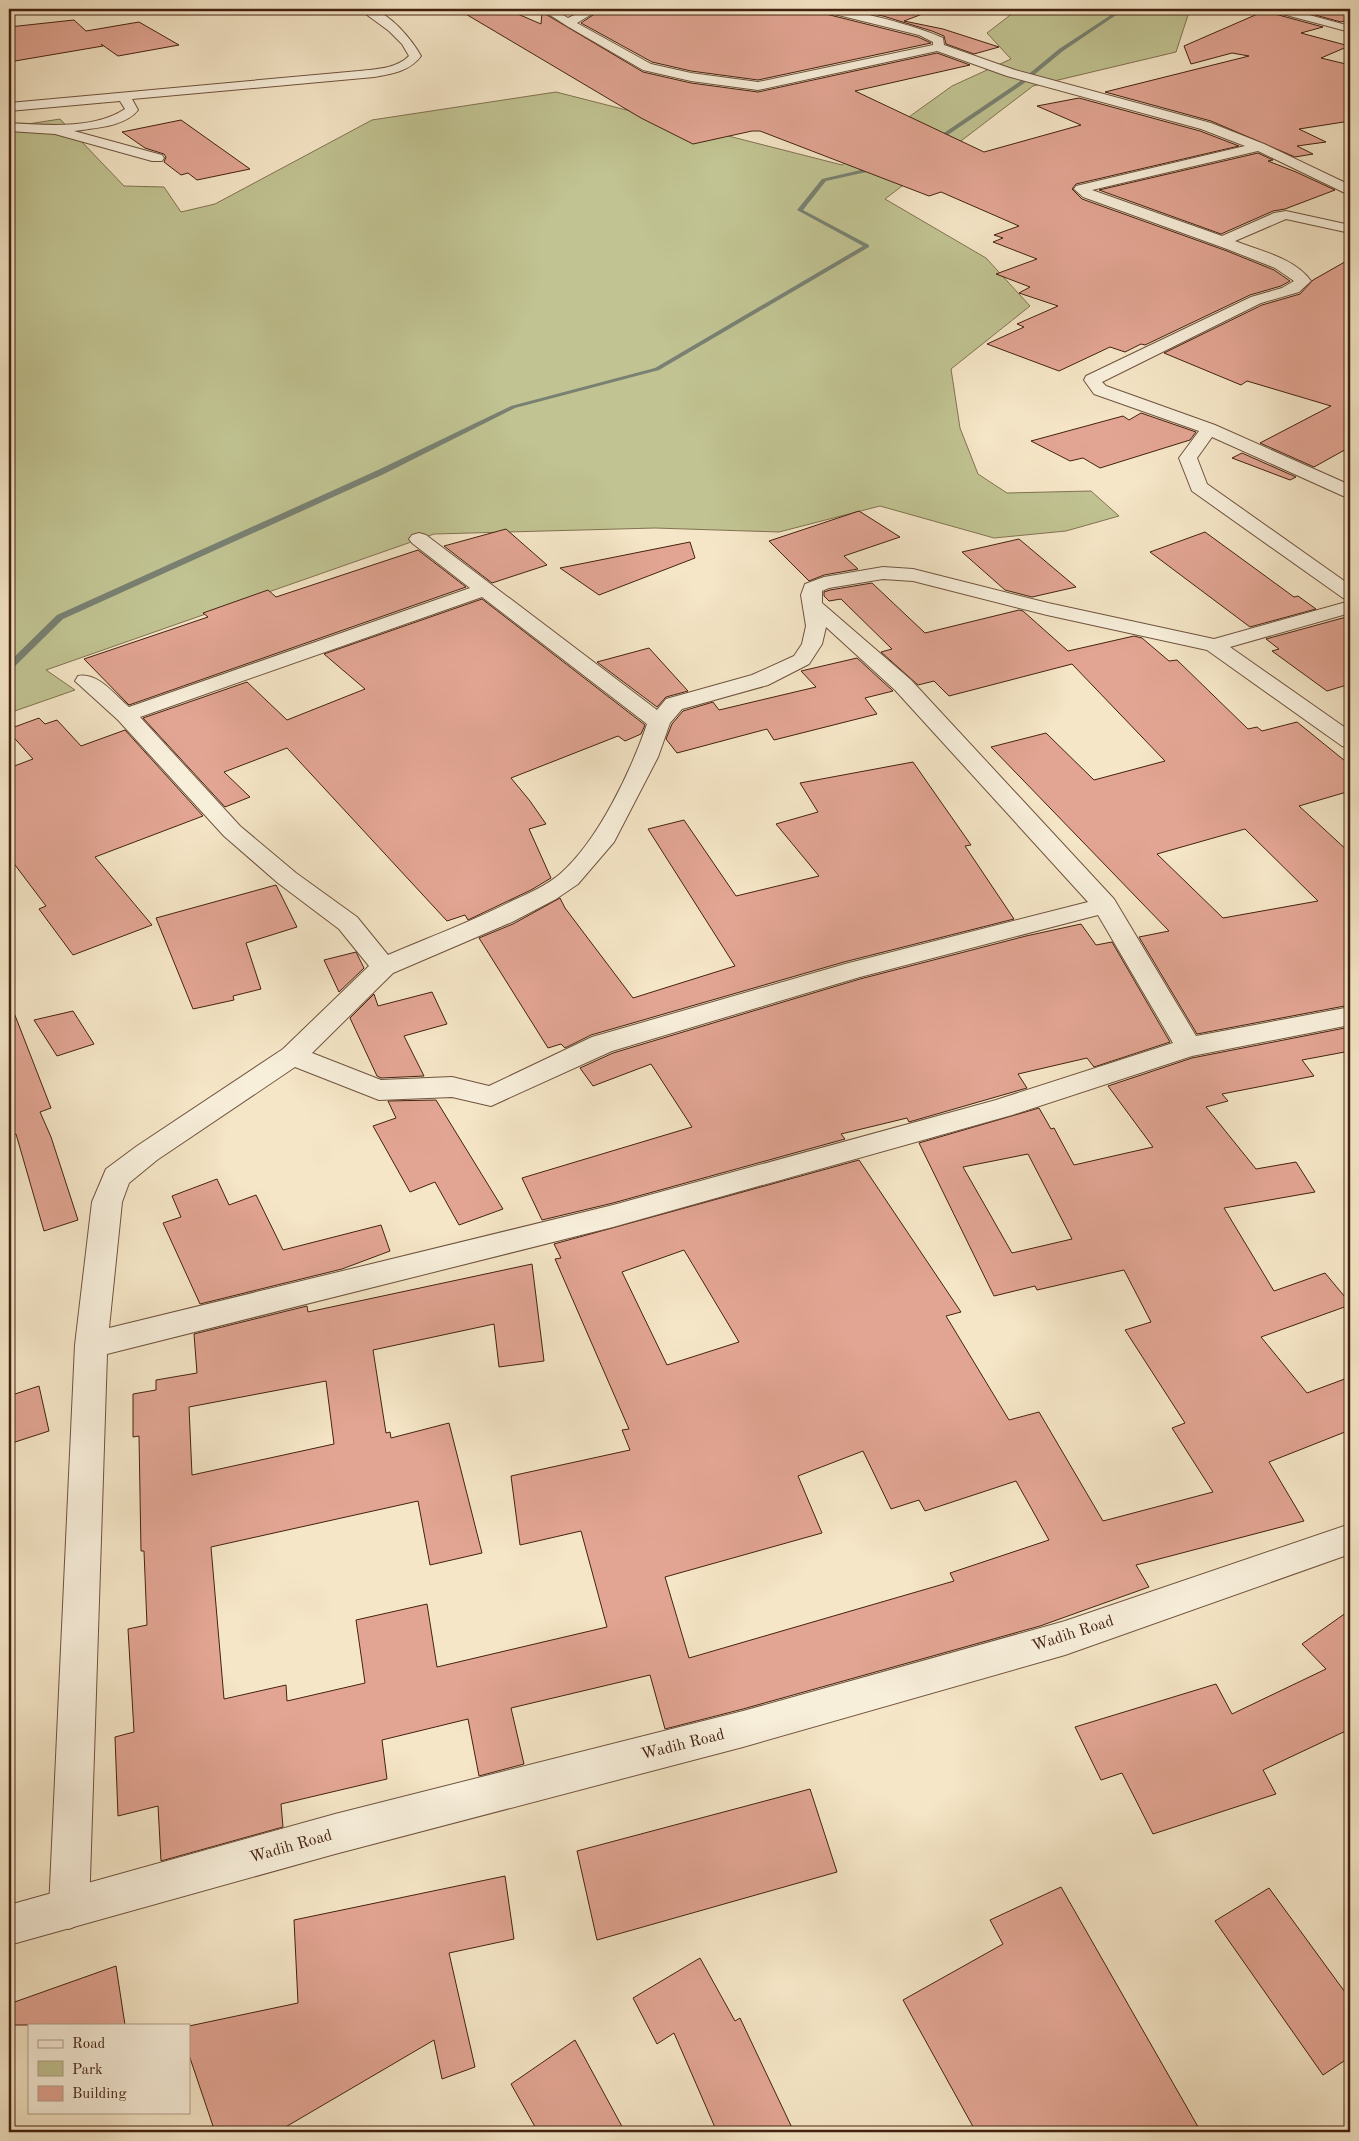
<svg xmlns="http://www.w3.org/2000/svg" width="1359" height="2141" viewBox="0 0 1359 2141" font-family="'Old Standard TT',serif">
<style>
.green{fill:#c1c392;stroke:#827251}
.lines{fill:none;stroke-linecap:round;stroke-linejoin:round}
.stream{fill:#798172;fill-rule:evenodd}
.building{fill:#e2a593;stroke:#442210;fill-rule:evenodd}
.minor-casing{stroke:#70533e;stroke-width:2}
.tertiary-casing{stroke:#70533e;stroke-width:2}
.minor{fill:#f8efdb;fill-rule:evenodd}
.tertiary{fill:#f8efdb;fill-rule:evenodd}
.labels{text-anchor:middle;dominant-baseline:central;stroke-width:4;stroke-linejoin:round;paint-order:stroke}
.near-street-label{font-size:16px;fill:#442210;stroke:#f8efdb}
</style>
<rect width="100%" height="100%" fill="#f5e6c7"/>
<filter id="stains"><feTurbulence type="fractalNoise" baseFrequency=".004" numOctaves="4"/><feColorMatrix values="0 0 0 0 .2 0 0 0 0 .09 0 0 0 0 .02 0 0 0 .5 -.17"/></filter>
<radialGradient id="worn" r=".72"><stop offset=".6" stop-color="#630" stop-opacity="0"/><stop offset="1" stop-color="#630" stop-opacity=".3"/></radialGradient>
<path class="green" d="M1018 9H1190L1176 52 1033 86 885 199 986 258 1030 306 951 369 960 428 978 474 1007 493 1091 491 1119 516 1066 531 994 538 880 506 779 532 655 528 434 534 46 670 75 690 9 713V127L60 119 124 186 164 187 181 212 215 204 372 120 556 92 842 165 952 86 1011 59 987 33Z"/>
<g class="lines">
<g class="stream">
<path d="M1120 9H1125L1063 51 1023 84 936 143H932V141L1019 82 1059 49Z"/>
<path d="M878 166 880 169 826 181 803 210 869 245V247L659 370 515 408 384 474 63 619 12 669 9 670V662L57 615 378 470 511 406 655 368 863 246 797 210 822 179Z"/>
</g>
</g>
<g class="building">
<path d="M466 9H506L541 24 542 12 643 72 691 83 758 92 937 53 970 65 855 91 984 152 1081 125 1037 106 1079 98 1200 131 1239 146 1076 184 1072 189 1082 199 1227 251 1274 270 1290 281 1281 286 1250 295 1145 345 1141 344 1125 352 1110 347 1059 371 987 344 1024 327 1017 324 1058 306 1019 293 1030 287 996 274 1037 259 993 242 1003 238 994 235 1019 226 941 192 929 196 760 131H752L693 144 641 118 464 13Z"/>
<path d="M602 9H819L822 13 918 37 931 43 758 80 691 71 652 62 581 23Z"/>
<path d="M845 9H924L925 13 904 21 943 29 999 47 974 54 946 44 944 36 932 31 883 16Z"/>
<path d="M1269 9H1272L1275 14 1323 27 1301 33 1349 46 1321 58 1350 65V121L1299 129 1326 142 1297 146 1313 154 1295 157 1211 121 1105 92 1249 56 1232 53 1191 64 1184 46Z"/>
<path d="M1293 9H1350V19L1341 22Z"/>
<path d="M74 20 86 31 139 22 179 45 118 56 101 44 103 46 9 62V27Z"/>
<path d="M181 120 250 169 197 180 188 173 181 175 164 162 166 157 164 154 145 148 122 132Z"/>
<path d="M1258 153 1273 160 1268 161 1296 172 1335 190 1285 209 1273 211 1221 234 1099 190Z"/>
<path d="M1350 259V447L1314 467 1260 443 1331 406 1247 381 1241 385 1164 353 1262 305 1300 294 1313 280Z"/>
<path d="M1141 413 1196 432 1190 440 1100 468 1083 458 1070 461 1031 441 1123 416 1129 420Z"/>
<path d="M1242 453 1296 477 1290 480 1232 458Z"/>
<path d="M859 511 900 537 844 556 858 569 824 575 809 581 769 541Z"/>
<path d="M506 529 547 565 492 583 444 546Z"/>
<path d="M1205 532 1294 597 1298 596 1316 609 1250 627 1150 552Z"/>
<path d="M1019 539 1076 587 1032 597 1005 590 962 552Z"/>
<path d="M690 542 695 558 599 595 560 568Z"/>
<path d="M418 550 466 587 129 705 84 659 208 617 203 613 268 590 276 597Z"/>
<path d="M872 583 925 633 1019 610 1023 611 1068 651 1134 636 1142 638 1169 661 1177 660 1248 729 1257 727 1262 731 1297 722 1350 765V791L1299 806 1350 853V1005L1197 1034 1139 937 1169 931 991 747 1046 733 1094 780 1165 761 1072 664 949 696 934 681 918 685 881 652 892 649 841 599 829 601 824 596V592L830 590ZM1245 829 1318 901 1223 918 1157 854Z"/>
<path d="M482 599 645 725 641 734 625 741 618 736 511 778 530 801 546 824 529 829 551 878 531 890 468 920 465 915 447 921 287 748 224 772 250 797 225 807 143 718 247 682 287 720 365 689 324 654Z"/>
<path d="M1350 616V684L1327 691 1272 651 1279 649 1266 639Z"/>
<path d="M649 648 688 691 666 697 657 707 597 662Z"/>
<path d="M857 658 893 691 865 698 877 714 774 740 767 729 677 753 666 739 672 724 683 711 713 702 719 710 816 687 801 671Z"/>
<path d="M39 718 45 724 57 720 81 746 125 730 203 816 95 857 152 925 73 955 39 909 46 906 9 857V768L33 759 9 732V729Z"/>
<path d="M913 762 971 845 965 846 1014 919 844 962 591 1035 565 1048 561 1044 548 1048 479 938 513 924 560 898 565 908 633 998 735 966 648 829 684 820 736 896 819 876 776 824 818 812 800 783Z"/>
<path d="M276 885 297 927 246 943 261 989 233 996 234 1000 193 1009 156 918Z"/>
<path d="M1081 924 1096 945 1112 942 1170 1042 1094 1067 1087 1058 1018 1074 1027 1088 909 1122 907 1118 841 1134 845 1139 613 1203 542 1220 522 1178 692 1127 651 1064 593 1086 580 1068 613 1053 860 979 1026 936Z"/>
<path d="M356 952 364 968 339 992 324 960Z"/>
<path d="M432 992 447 1024 404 1036 424 1076 381 1078 377 1076 350 1018 374 994 378 1006Z"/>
<path d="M11 1005 51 1108 40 1112 51 1137 78 1220 44 1231 16 1134 9 1137V1006Z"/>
<path d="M73 1011 94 1044 57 1056 34 1020Z"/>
<path d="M1350 1027V1051L1302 1060 1314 1076 1222 1094 1228 1101 1206 1107 1256 1169 1296 1162 1315 1192 1224 1208 1274 1291 1325 1273 1350 1303V1305L1261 1337 1307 1393 1350 1377V1430L1269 1462 1304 1521 1136 1565 1149 1587 1040 1626 743 1709 665 1729 650 1675 511 1708 524 1764 479 1776 468 1719 382 1740 387 1779 281 1804 283 1827 161 1861 158 1806 118 1816 115 1737 134 1732 128 1629 147 1625 144 1551H141L139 1436 133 1437V1394L156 1390V1380L197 1373 194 1334 307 1306 308 1312 532 1264 544 1361 499 1367 494 1324 373 1350 386 1433 390 1432 391 1438 449 1423 482 1553 430 1565 418 1501 211 1547 224 1699 286 1685 287 1701 365 1683 356 1620 427 1604 437 1667 607 1627 581 1531 520 1545 511 1476 630 1450 622 1430 629 1429 555 1259 561 1258 554 1244 859 1160 961 1312 946 1316 1009 1420 1039 1412 1103 1521 1213 1492 1172 1428 1185 1423 1125 1330 1151 1322 1124 1270 1037 1290 1035 1286 994 1296 919 1143 1039 1108 1051 1129 1054 1128 1074 1165 1153 1147 1108 1086 1192 1058ZM1028 1154 1072 1239 1012 1253 963 1167ZM684 1250 739 1342 667 1365 622 1272ZM326 1381 334 1444 192 1475 189 1407ZM863 1451 891 1509 919 1500 925 1511 1016 1481 1049 1540 950 1573 954 1581 689 1658 665 1577 822 1533 798 1476Z"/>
<path d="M436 1100 503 1209 459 1225 435 1182 410 1192 373 1126 396 1118 388 1101Z"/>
<path d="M217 1179 229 1205 256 1195 283 1250 381 1225 390 1251 342 1269 200 1304 163 1223 181 1217 172 1196Z"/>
<path d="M39 1386 49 1431 9 1444V1396Z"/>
<path d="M1350 1610V1729L1263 1770 1276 1794 1153 1834 1122 1773 1101 1780 1075 1727 1216 1684 1232 1714 1326 1669 1302 1644Z"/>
<path d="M810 1789 837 1872 597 1940 577 1851Z"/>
<path d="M505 1876 514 1939 449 1953 475 2067 442 2079 434 2040 277 2132H215L189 2055V2026L298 2003 294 1920Z"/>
<path d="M1061 1887 1201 2132H976L903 2000 1003 1944 990 1920Z"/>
<path d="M1269 1888 1350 1999V2057L1323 2075 1215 1921Z"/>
<path d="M700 1958 735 2021 740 2018 794 2132H717L674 2033 657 2044 633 1998Z"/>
<path d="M116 1966 125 2025H9V2004Z"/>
<path d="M575 2040 625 2132H538L511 2084Z"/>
</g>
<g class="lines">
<g class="minor-casing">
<g id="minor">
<path d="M359 9C362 9 367 8 371 9 390 13 412 40 421 56 410 71 392 74 374 77L132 99 138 110C125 127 94 128 74 131L162 155 164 158 162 161H152L55 134 9 131V123C45 125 93 130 125 109L120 101 9 111V103L359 71C376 69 396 69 409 56L402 44 389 31Z"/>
<path d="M541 9H553L568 18 587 9H600L577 23 651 64 691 73 758 82 933 45V42L919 35 822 11 821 9C849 7 916 26 943 38L944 45 1015 70 1211 123 1264 144 1350 185V194L1345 193 1258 151 1092 190 1222 236 1274 213 1286 211 1350 225V233L1286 219 1235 241C1260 251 1295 258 1311 281L1299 292 1261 303 1102 382 1106 386 1215 425 1350 485V497L1343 496 1212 437 1197 458 1207 484 1350 585V600L1343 598 1192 491 1179 458 1199 431 1094 394 1084 380 1086 376 1251 297 1282 288 1294 281 1275 268 1227 249 1083 197 1074 189 1076 186 1245 146 1201 129 1007 76 937 51 758 90 691 81 643 70 567 26Z"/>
<path d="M1274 9H1287L1350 26V32L1275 12Z"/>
<path d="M419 533 426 535 657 710 666 699 752 675 794 656 802 644 806 626 801 595 805 584 824 577 883 567 913 569 1048 603 1214 639 1350 601V613L1230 647 1350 731V748L1342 746 1207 650 1047 615 913 581 883 579 829 588 822 591V603L911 680 1114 899 1196 1036 1350 1007V1025L1192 1056 1012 1115 613 1227 107 1354 89 1909 83 1923 69 1929 55 1923 49 1909 75 1345 92 1202 106 1169 137 1146 283 1049 369 966 339 929 278 883 224 836 118 720 75 681 78 676C98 672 115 695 129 707L470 588 412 543 409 539 412 535ZM482 597 647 724C631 771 598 841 560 874 547 885 530 893 514 900 473 921 430 937 388 955L357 917 296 873 240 826 140 717ZM826 627 895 690 1088 902 845 964 592 1037 489 1086 452 1077 381 1080 312 1053 393 973 512 922 556 899 578 884 614 842 658 757 670 723 682 709 768 685 809 664 822 644ZM1098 915 1173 1043 996 1100 613 1205 109 1328 122 1202 129 1183 157 1160 295 1067 379 1100 452 1097 491 1106 612 1051 860 977Z"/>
</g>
</g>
<g class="tertiary-casing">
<path id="tertiary" d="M1350 1524V1554L1065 1655 743 1747 335 1854 9 1945V1905L335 1814 743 1711 1065 1621Z"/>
</g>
<use href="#minor" class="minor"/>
<use href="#tertiary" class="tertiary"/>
</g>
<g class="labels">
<g class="near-street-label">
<text transform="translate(1073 1634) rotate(-18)">Wadih Road</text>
<text transform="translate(683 1745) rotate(-14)">Wadih Road</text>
<text transform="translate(291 1847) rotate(-16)">Wadih Road</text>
</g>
</g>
<rect width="1359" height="2141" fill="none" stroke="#f5e6c7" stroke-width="30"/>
<rect x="10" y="10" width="1339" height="2121" fill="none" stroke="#442210" stroke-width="2.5"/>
<rect x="15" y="15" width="1329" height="2111" fill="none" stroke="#442210"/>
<rect x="28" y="2024" width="162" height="90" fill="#f8efdb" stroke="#b09d8a"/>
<rect x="38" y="2040" width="25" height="8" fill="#f8efdb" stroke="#b09d8a"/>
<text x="72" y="2048" font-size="15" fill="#442210">Road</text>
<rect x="38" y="2061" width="25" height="15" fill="#c1c392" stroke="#b09d8a"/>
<text x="72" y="2074" font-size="15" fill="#442210">Park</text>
<rect x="38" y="2086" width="25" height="15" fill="#e2a593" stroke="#b09d8a"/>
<text x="72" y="2098" font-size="15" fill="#442210">Building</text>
<rect width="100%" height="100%" filter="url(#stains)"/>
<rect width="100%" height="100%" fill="url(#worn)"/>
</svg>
